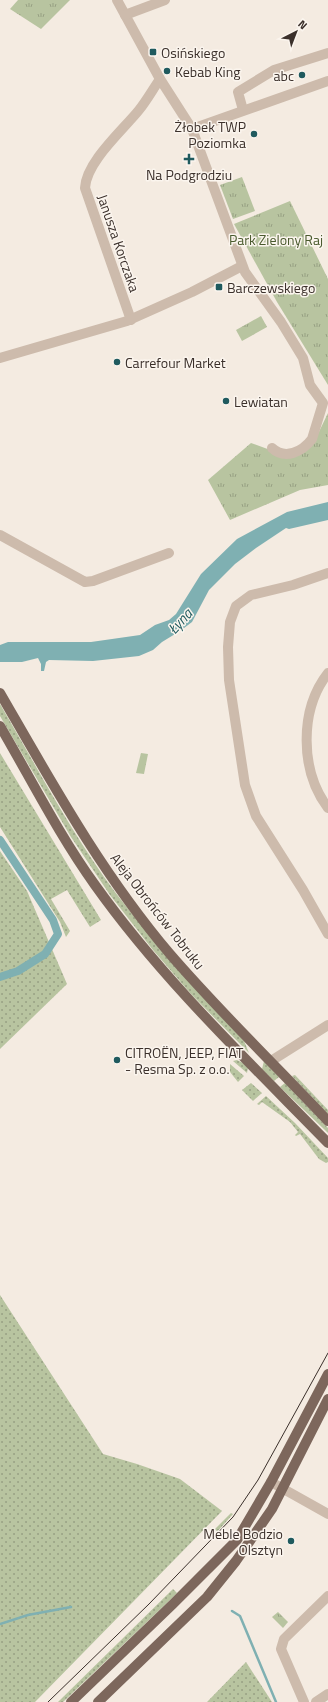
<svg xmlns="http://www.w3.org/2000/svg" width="328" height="1702" viewBox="0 0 328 1702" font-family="'Titillium Web',sans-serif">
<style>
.grass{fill:url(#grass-dots)}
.park{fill:url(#park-tufts)}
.water{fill:#7fb0b2}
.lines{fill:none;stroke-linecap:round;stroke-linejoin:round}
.stream{stroke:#7fb0b2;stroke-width:2.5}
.canal{stroke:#7fb0b2;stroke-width:8}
.minor{stroke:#cdbbac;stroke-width:10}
.major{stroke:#7d675c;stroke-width:10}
.tram{stroke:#3b302b;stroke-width:1}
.poi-dot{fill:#1f5a5e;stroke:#fbf5ee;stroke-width:1.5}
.labels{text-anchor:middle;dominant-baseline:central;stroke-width:3;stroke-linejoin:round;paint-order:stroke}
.poi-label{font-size:14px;fill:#3b302b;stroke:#fbf5ee;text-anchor:start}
.park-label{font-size:14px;fill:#4a5a2e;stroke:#fbf5ee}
.street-label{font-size:14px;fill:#3b302b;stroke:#fbf5ee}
.water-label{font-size:15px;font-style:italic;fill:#1f5a5e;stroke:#fbf5ee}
</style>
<defs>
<pattern id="grass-dots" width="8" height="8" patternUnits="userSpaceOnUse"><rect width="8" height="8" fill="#b8c4a0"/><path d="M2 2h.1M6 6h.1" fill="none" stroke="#97a083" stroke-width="1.8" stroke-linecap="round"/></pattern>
<pattern id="park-tufts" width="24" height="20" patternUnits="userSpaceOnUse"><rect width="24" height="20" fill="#b8c4a0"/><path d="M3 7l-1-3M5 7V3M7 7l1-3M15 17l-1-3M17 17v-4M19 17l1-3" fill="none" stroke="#97a083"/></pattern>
</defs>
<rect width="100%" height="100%" fill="#f4ebe1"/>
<g class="grass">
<path d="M0 704C37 767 71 833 115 892 155 945 200 992 244 1041L249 1053 191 994 153 950 110 895 71 837 0 716Z"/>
<path d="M0 753 101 920 90 927 67 890 51 899 70 931 66 937 60 922 0 827Z"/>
<path d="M0 851 27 891 67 984 0 1049Z"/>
<path d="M237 1060 243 1063 248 1068 247 1073 233 1061Z"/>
<path d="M264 1061 279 1077 274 1081 262 1069Z"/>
<path d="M230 1064 244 1076 238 1082 230 1072Z"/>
<path d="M295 1075 328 1110V1114L292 1076Z"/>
<path d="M251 1083 262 1093 253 1101 242 1090Z"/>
<path d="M285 1083 328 1128V1133L280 1087Z"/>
<path d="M266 1096 295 1123 328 1158V1162L326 1163 319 1159 300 1134 296 1136 295 1135 298 1132 290 1122 262 1102 259 1105 257 1104Z"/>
<path d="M0 1295 103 1454 137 1464 180 1479 222 1511 35 1702H0Z"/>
<path d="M231 1513 233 1514 217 1532 215 1529Z"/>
<path d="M173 1589 177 1593 172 1598 63 1702H58Z"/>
<path d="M246 1662 272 1702H207Z"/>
</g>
<g class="park">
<path d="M18 0H70L41 29 10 9Z"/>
<path d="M242 177 255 211 233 219 220 185Z"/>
<path d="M290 201 328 279V385L277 302 234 224Z"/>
<path d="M261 316 267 327 242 341 236 330Z"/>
<path d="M328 413V485L300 490 230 520 208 480 251 443 292 458 315 440Z"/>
<path d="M141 753 148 754 144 774 136 773Z"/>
<path d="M278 1612 288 1622 283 1628 272 1617Z"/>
</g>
<path class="water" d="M328 502V520L289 529 286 528 256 548 235 564 209 590 192 622 180 631 162 642 153 650 139 656 93 661 49 660 46 662 44 671H41V664L38 658 22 662H0V645L8 642H91L140 635 155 625 169 620 176 614 201 574 237 539 287 512Z"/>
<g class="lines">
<g class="stream">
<path d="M232 1611 240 1616 276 1702"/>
<path d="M0 1624 28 1615 71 1607"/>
</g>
<path class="canal" d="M0 840 53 920 58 934 45 954 18 971 0 977"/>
<g class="minor">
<path d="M117 0 160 79 192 129 245 272 281 322 303 358 310 385 323 403 312 439C302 452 285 460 272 448"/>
<path d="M125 15 165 0"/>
<path d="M243 110 238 92 274 70 328 53"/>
<path d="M192 129 328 81"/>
<path d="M131 320 85 188C86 162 123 130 139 110 147 100 153 89 160 79"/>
<path d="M0 358 127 321 192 292 242 266"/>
<path d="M0 535 85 582 93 581 169 553"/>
<path d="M328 573 293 585 251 595 236 606 230 622 228 647 229 680 245 785 256 816 303 890 328 934"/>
<path d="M328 673C299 710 300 771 328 808"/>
<path d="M271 1061 328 1025"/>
<path d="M271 1482 328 1514"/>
<path d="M304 1702 281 1649 284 1639 328 1596"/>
<path d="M316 1702 328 1694"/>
</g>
<g class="major">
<path d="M0 693C52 783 102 874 170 954 220 1012 275 1065 328 1121"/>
<path d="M0 726C31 779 59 835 95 885 162 979 247 1060 328 1143"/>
<path d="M71 1702 173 1604 237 1540 271 1482 328 1374"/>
<path d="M98 1702 207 1597 236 1561 272 1509 328 1399"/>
</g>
<path class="tram" d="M48 1702 149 1604 233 1517 258 1480 328 1353"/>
</g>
<g class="poi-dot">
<rect x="149" y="48" width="8" height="8" rx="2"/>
<circle cx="167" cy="71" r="4"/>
<circle cx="302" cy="75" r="4"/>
<circle cx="254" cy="134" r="4"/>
<path d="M187 153h4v4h4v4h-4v4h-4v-4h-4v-4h4z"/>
<rect x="215" y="283" width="8" height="8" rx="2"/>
<circle cx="117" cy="362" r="4"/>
<circle cx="226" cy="401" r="4"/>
<circle cx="117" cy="1060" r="4"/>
<circle cx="291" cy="1541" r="4"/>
</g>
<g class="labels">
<g class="poi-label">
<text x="161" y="52">Osińskiego</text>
<text x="175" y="71">Kebab King</text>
<text x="294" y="75" text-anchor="end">abc</text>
<text x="246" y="126" text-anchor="end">Żłobek TWP<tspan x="246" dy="16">Poziomka</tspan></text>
<text x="189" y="174" text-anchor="middle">Na Podgrodziu</text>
<text x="227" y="287">Barczewskiego</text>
<text x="125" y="362">Carrefour Market</text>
<text x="234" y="401">Lewiatan</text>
<text x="125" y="1052">CITROËN, JEEP, FIAT<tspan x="125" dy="16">- Resma Sp. z o.o.</tspan></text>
<text x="283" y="1533" text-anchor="end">Meble Bodzio<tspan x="283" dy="16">Olsztyn</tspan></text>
</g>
<g class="park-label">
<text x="276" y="239">Park Zielony Raj</text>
</g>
<g class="street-label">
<text transform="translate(119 243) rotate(71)">Janusza Korczaka</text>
<text transform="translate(158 911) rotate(52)">Aleja Obrońców Tobruku</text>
</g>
<g class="water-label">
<text transform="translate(180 621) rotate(-48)">Łyna</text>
</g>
</g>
<g transform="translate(296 32) rotate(42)" stroke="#fbf5ee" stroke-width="3" paint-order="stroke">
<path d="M0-3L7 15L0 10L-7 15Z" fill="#3b302b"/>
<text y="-6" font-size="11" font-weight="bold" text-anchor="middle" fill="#3b302b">N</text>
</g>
</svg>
